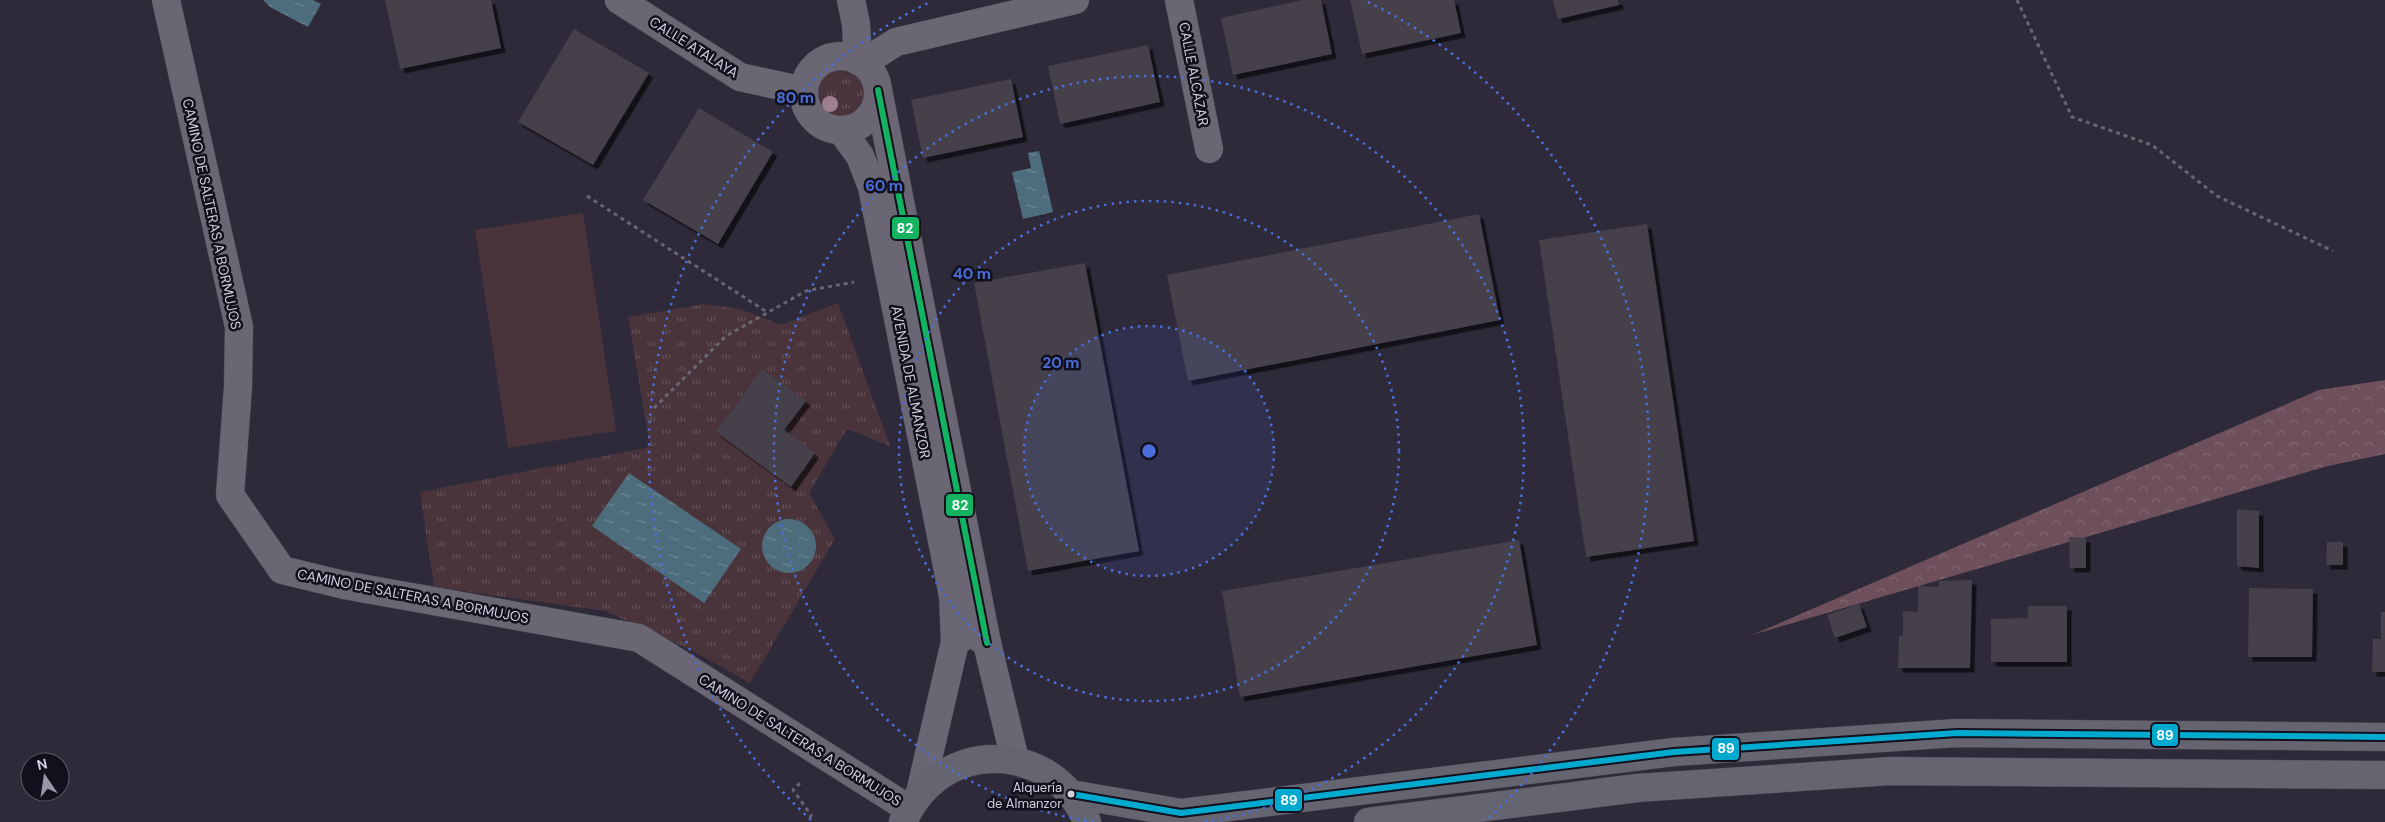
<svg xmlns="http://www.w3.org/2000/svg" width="2385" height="822" viewBox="0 0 2385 822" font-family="'DM Sans',sans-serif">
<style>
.grass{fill:url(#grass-tufts)}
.forest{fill:url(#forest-crowns)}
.garden{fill:#4a343c}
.water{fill:url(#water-ripples)}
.building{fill:#443f4a;filter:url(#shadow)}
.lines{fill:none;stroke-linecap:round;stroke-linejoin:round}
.street-casing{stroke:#484552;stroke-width:29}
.secondary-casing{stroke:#484552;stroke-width:29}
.path{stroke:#696671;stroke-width:3;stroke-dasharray:4 4;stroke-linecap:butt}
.street{stroke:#6a6673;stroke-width:28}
.secondary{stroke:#656471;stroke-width:28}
.bus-1-casing{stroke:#12101c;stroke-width:10}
.bus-2-casing{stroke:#12101c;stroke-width:10}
.bus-1{stroke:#13b361;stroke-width:6}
.bus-2{stroke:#00a9ce;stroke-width:6}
.tree{fill:#9d7f8f}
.ring{fill:none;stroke:#4a6eda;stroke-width:2.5;stroke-dasharray:2.5 5}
.bus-dot{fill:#d1cfe0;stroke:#12101c;stroke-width:2}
.labels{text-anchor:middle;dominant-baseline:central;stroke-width:5;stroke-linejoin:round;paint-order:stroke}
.bus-label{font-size:13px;fill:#d1cfe0;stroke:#12101c;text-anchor:end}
.street-label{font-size:14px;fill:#d1cfe0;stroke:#12101c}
.centre{fill:#4a6eda;stroke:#12101c;stroke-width:2.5}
.ring-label{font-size:15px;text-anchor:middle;font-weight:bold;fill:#4a6eda;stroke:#12101c;stroke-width:5;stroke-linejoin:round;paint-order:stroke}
.line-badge{stroke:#12101c;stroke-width:2}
.badge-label{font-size:14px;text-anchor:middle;font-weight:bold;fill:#fff}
</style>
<defs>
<pattern id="grass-tufts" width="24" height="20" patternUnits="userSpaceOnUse" patternTransform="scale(1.25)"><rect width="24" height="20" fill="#4a343c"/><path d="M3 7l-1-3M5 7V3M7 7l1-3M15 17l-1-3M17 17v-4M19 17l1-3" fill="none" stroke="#635058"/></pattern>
<pattern id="forest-crowns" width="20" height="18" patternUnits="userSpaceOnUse" patternTransform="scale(1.25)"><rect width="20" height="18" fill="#6d505c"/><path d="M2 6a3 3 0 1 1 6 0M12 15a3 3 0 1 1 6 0" fill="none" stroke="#816873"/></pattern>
<pattern id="water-ripples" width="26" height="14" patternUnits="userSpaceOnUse" patternTransform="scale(1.25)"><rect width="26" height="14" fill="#4e6d7c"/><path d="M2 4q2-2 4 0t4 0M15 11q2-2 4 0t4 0" fill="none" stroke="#6f8794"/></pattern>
<filter id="shadow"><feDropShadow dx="4.5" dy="4.5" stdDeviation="0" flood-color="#0009"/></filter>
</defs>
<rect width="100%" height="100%" fill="#2e2a39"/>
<g class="grass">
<circle cx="842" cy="94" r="28"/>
<path d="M838 303 890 446 847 429 809 493 835 539 750 683 693 651 605 611 434 587 420 492 650 447 628 317 704 304 740 309 781 325Z"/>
</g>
<path class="forest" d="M2385 380V454L2328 466 1752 635 2319 390Z"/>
<path class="garden" d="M583 213 616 431 508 448 475 230Z"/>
<g class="water">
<path d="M263 0H313L321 4 308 27 270 7Z"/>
<path d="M1039 151 1053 212 1023 219 1012 172 1031 168 1028 153Z"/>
<path d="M629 473 741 549 704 603 592 526Z"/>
<circle cx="789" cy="546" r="27"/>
</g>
<g class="building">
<path d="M385 0H491L501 48 400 69Z"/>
<path d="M1303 0H1321L1332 54 1233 75 1221 18Z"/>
<path d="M1350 0H1454L1461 33 1362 54Z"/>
<path d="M1553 0H1618L1619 5 1558 19Z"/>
<path d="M574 29 649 73 593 165 518 122Z"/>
<path d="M1148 45 1160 102 1060 124 1048 66Z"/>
<path d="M1011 79 1023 137 923 158 911 100Z"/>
<path d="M699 108 773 152 718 244 643 200Z"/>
<path d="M1479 214 1500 320 1188 381 1167 275Z"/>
<path d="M1647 224 1694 541 1586 557 1539 240Z"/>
<path d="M1085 263 1139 551 1028 571 974 283Z"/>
<path d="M762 369 806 401 784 430 815 453 791 487 716 432Z"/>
<path d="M2237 509 2259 511V568L2237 566Z"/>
<path d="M2069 537 2086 538V568H2070Z"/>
<path d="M1519 540 1537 645 1240 697 1222 591Z"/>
<path d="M2327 542H2343V565H2326Z"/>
<path d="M1972 580 1970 668H1898L1899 636H1903V611L1918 612V586L1939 587V581Z"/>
<path d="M2249 588 2313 589 2312 657H2248Z"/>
<path d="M1859 604 1867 627 1835 638 1827 615Z"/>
<path d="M2028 606H2067V662H1991V619L2028 618Z"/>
<path d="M2381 612H2385V672H2372L2373 639H2381Z"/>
</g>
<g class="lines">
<g class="street-casing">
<g id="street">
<path d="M166 0 239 327 238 387 230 495 282 570 344 585 639 638 909 809"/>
<path d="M619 0 740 77 804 91"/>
<path d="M851 0 856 24 858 61"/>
<path d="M1179 0 1209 149"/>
<circle cx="841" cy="93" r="37"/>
<path d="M863 63 896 42 1075 0"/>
<path d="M878 90 987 643"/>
<path d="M841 130 860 156 872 187 953 596 955 642"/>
<path d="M920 793 955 642 971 632 987 643 1015 760"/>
</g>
</g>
<g class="secondary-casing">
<g id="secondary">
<path d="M1071 794 1181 813 1674 752 1957 733 2385 737"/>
<path d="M903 822C928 764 991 742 1046 773 1064 784 1080 802 1087 822"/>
<path d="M1368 822 1637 788 1891 771 2385 775"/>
</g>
</g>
<g class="path">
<path d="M2017 0 2072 117 2152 145 2217 196 2333 251"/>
<path d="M587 196 767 312"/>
<path d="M654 408 726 336 806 291 854 282"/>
<path d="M800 783 793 790 811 815 809 822"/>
</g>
<use href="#street" class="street"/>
<use href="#secondary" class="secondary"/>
<g class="bus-1-casing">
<path id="bus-1" d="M878 90 987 643"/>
</g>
<g class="bus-2-casing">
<path id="bus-2" d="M1071 794 1181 813 1674 752 1957 733 2385 737"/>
</g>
<use href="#bus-1" class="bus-1"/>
<use href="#bus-2" class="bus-2"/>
</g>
<circle class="tree" cx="830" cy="104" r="8"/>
<circle cx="1149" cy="451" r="125" fill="#4a6eda" fill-opacity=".12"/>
<g class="ring">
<circle cx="1149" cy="451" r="125"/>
<circle cx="1149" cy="451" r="250"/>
<path d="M1094 822A375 375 0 1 1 1204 822"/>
<path d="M811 820A500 500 0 0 1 930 2M1368 2A500 500 0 0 1 1487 820"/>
</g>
<circle class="bus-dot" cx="1071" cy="794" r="4.5"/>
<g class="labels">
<g class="bus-label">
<text x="1062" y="787">Alquería<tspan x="1062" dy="16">de Almanzor</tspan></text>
</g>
<g class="street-label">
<text transform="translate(694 47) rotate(32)">CALLE ATALAYA</text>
<text transform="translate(1194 74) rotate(79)">CALLE ALCÁZAR</text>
<text transform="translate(212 214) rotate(78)">CAMINO DE SALTERAS A BORMUJOS</text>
<text transform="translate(911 382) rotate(79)">AVENIDA DE ALMANZOR</text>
<text transform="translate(413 596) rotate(11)">CAMINO DE SALTERAS A BORMUJOS</text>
<text transform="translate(800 740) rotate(32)">CAMINO DE SALTERAS A BORMUJOS</text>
</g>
</g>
<circle cx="1149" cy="451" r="8" class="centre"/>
<g class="ring-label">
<text x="795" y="103">80 m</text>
<text x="884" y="191">60 m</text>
<text x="972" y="279">40 m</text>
<text x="1061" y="368">20 m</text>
</g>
<g class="line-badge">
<rect x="891" y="216" width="29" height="24" rx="5" fill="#13b361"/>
<rect x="945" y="493" width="29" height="24" rx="5" fill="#13b361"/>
<rect x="2151" y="723" width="28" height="24" rx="5" fill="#00a9ce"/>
<rect x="1711" y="737" width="29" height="24" rx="5" fill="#00a9ce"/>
<rect x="1274" y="788" width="29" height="24" rx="5" fill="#00a9ce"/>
</g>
<g class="badge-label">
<text x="905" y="233">82</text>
<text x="960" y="510">82</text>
<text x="2165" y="740">89</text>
<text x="1726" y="753">89</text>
<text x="1289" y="805">89</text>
</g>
<g transform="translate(45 777) rotate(347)"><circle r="24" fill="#12101c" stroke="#5e5c6a"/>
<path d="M0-4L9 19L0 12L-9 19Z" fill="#9895a6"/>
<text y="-8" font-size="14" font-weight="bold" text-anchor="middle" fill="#d1cfe0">N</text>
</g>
</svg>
